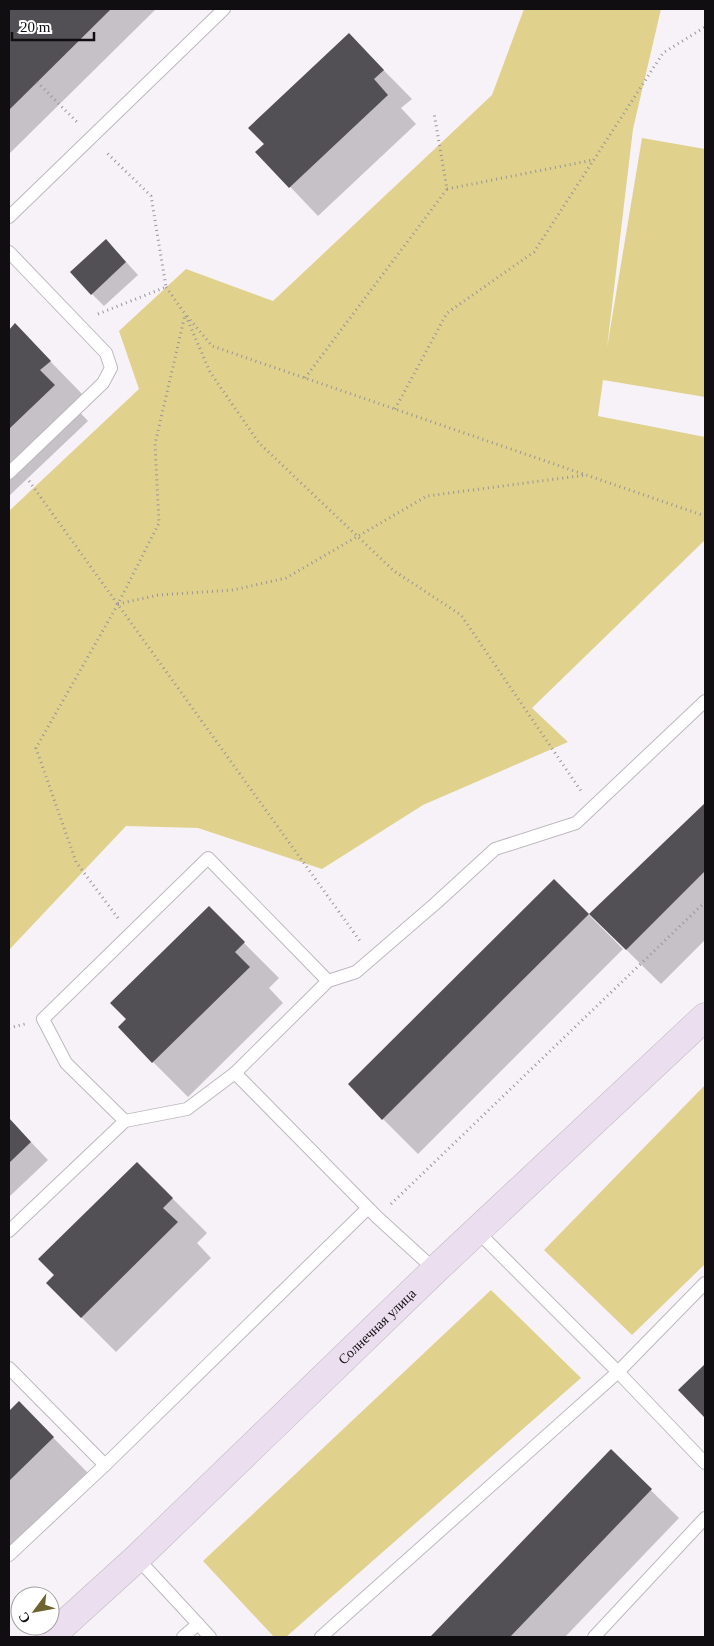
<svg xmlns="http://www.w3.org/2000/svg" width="714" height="1646" viewBox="0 0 714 1646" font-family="Georgia,serif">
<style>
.green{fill:#e0d28c}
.shadow{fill:#0003}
.building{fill:#535055}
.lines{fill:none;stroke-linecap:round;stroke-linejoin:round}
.lane-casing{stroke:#bdb9bf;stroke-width:14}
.secondary-casing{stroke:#bdb9bf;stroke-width:29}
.path{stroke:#99959a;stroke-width:3;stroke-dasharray:1 4;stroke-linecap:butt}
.lane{stroke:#fff;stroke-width:12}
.secondary{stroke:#ebdeef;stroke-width:28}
.labels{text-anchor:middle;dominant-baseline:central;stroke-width:5;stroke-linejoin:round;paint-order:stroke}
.street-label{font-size:14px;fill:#100e10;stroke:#fff}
</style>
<rect width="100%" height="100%" fill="#f7f2f8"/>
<g class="green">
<path d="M524 9H661L633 129 607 348 642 138 705 149V397L603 380 598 416 705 437V540L532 708 568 742 423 805 322 869 198 828 126 826 9 950V511L139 389 119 331 186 269 273 301 492 95Z"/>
<path d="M705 1085V1264L632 1335 544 1250Z"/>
<path d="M491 1290 581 1378 286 1637H274L203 1561Z"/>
</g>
<g class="shadow">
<path d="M9 9H156L9 154Z"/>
<path d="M349 35 412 99 401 108 416 124 318 216 257 152 266 144Z"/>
<path d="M118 253 138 275 104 306 92 294Z"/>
<path d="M15 325 84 396 74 406 88 421 9 496V332Z"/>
<path d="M705 804V940L661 984 590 914Z"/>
<path d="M209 908 279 978 269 988 283 1003 188 1097 153 1062 128 1019Z"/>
<path d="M588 914 623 949 418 1154 383 1119Z"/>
<path d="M9 1119 48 1160 9 1197Z"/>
<path d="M137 1163 207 1233 197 1243 211 1258 116 1352 47 1283 56 1275Z"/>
<path d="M705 1366V1417L680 1390Z"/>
<path d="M19 1403 88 1473 9 1549V1412Z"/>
<path d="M611 1451 679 1518 565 1637H432Z"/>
</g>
<g class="building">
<path d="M9 9H111L9 110Z"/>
<path d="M349 33 384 70 374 79 388 95 289 188 255 152 264 144 248 128Z"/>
<path d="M106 239 126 262 91 295 70 272Z"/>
<path d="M15 323 51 361 40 370 55 385 9 429V330Z"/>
<path d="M705 803V871L626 950 589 914Z"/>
<path d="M554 879 589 914 382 1120 348 1084Z"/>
<path d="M209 906 245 942 235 952 250 967 152 1063 118 1027 126 1019 110 1003Z"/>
<path d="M9 1118 31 1142 9 1163Z"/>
<path d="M137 1162 173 1198 163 1208 178 1222 81 1318 46 1283 54 1275 38 1259Z"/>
<path d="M705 1364V1418L678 1390Z"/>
<path d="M19 1401 54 1437 9 1481V1411Z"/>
<path d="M611 1449 652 1489 510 1637H430Z"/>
</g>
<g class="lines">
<g class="lane-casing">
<g id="lane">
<path d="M9 217 224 9"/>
<path d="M9 252 106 353 111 368 103 383 9 473"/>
<path d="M235 1073 377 1217 435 1270"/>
<path d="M125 1121 66 1063 43 1019 208 858 328 981"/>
<path d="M9 1231 125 1121 187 1109 235 1073 328 981 356 972 436 903 495 849 576 823 705 701"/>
<path d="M477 1231 618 1372 705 1463"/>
<path d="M9 1368 105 1465"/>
<path d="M9 1555 105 1465 368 1208"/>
<path d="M137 1558 210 1637"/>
<path d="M183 1637 198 1624"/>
<path d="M321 1637 618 1372 705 1283"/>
<path d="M594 1637 705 1518"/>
</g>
</g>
<g class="secondary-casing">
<g id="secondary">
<path id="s1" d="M50 1637 137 1558 435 1270 705 1017"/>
</g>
</g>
<g class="path">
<path d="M37 82 77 122"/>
<path d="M447 189 593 160"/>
<path d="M166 287 185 314 210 372 259 443 394 571 461 615 581 791"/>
<path d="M98 314 166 287 151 196 106 152"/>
<path d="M187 316 212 346 705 516"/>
<path d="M305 378 447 189 434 113"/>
<path d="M395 409 447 313 534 252 663 53 705 27"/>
<path d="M29 481 360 941"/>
<path d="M118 604 158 595 233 590 286 578 427 496 586 475"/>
<path d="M118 918 76 862 36 748 118 604 159 523 155 444 185 315"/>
<path d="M9 1028 25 1024"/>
<path d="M391 1204 705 902"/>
</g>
<use href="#lane" class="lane"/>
<use href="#secondary" class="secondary"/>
</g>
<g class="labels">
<g class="street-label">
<text stroke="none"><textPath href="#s1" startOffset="451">Солнечная улица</textPath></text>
</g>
</g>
<rect width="714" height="1646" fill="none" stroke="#100e10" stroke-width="20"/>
<g transform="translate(35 1611) rotate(238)"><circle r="24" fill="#ffffff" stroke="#9f9f9f"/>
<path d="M0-4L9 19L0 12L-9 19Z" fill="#6e6430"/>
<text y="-8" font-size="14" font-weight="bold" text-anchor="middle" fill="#100e10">С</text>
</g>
<path d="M12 32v8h82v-8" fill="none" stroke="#100e10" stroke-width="2.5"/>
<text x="20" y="32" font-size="15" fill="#100e10" stroke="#ffffff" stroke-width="4" paint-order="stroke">20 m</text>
</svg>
